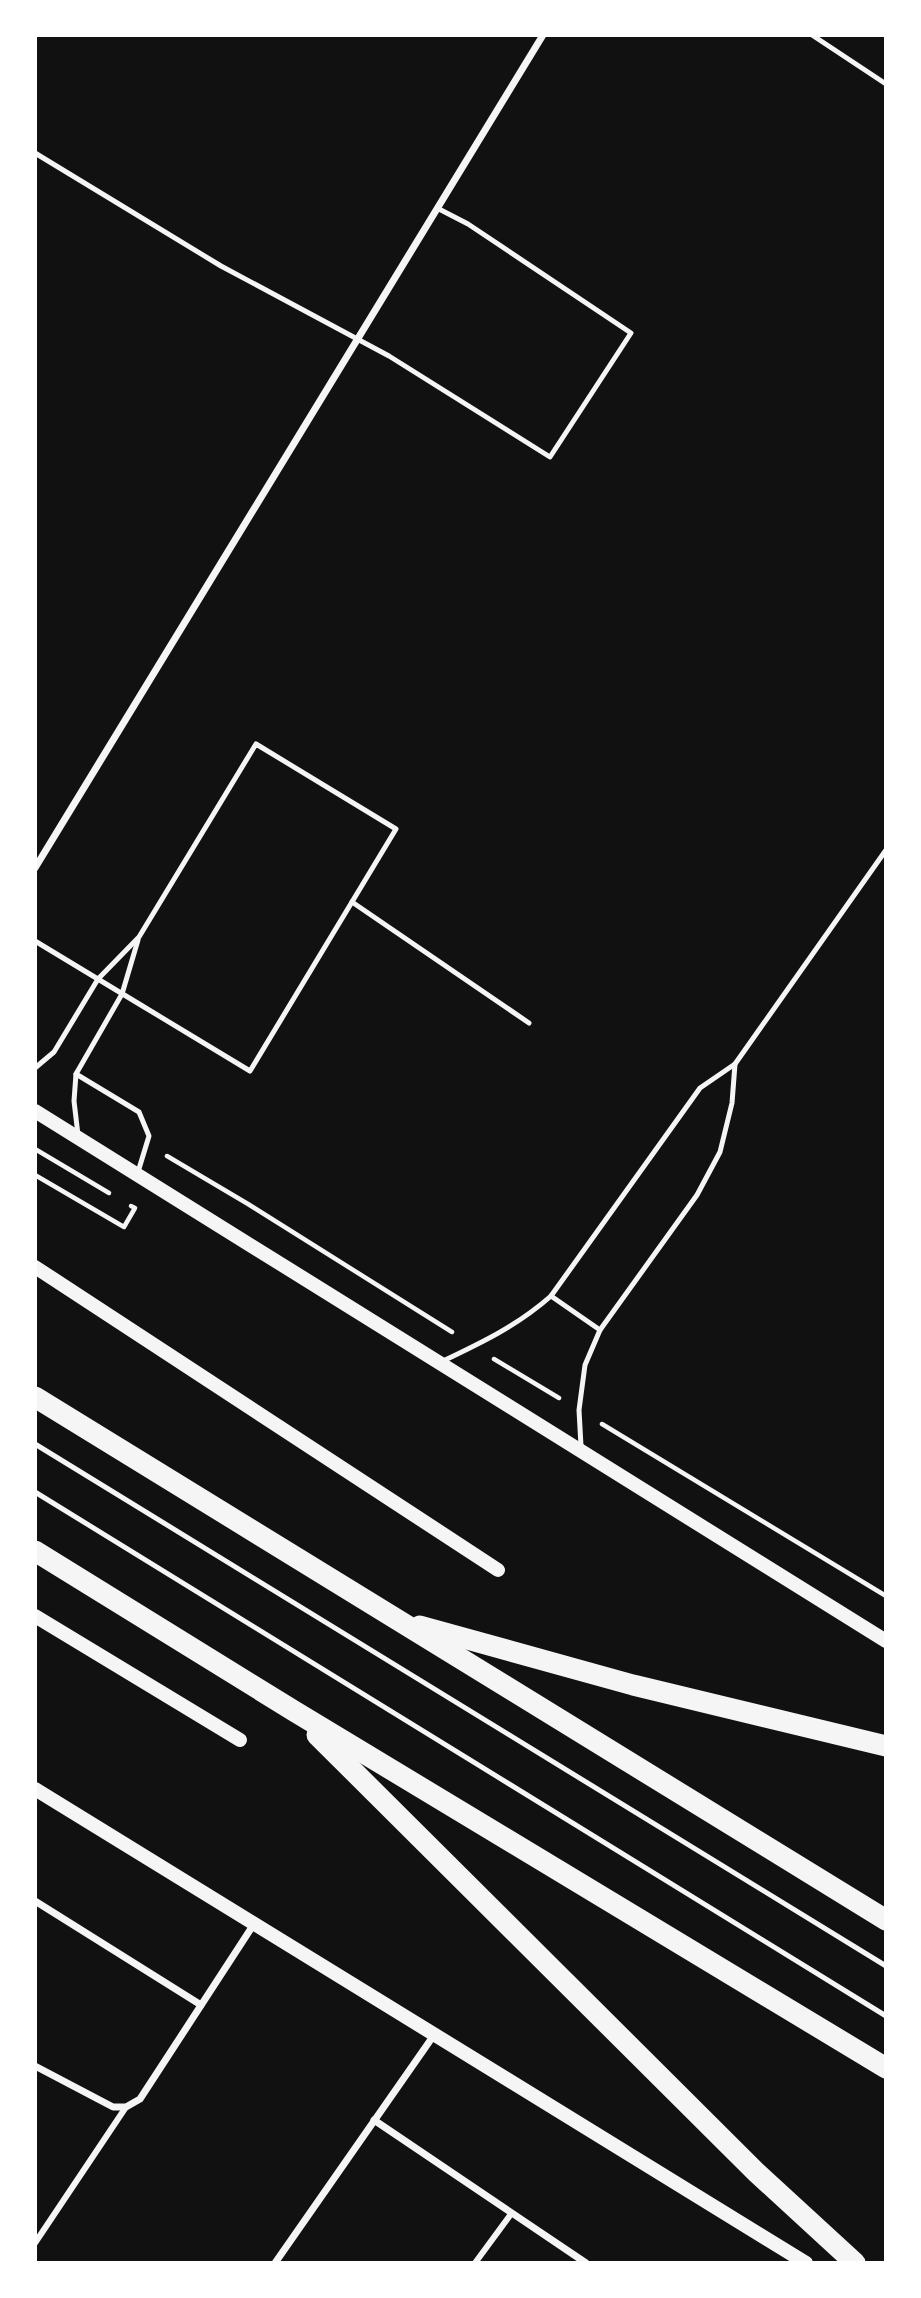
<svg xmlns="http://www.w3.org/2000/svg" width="921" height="2298" viewBox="0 0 921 2298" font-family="'Golos Text',sans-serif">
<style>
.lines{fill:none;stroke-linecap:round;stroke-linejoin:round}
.path{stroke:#f5f5f5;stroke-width:4.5}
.service{stroke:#f5f5f5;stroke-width:5}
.pedestrian{stroke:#f5f5f5;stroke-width:6}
.minor{stroke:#f5f5f5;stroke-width:7}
.secondary{stroke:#f5f5f5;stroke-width:14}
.motorway{stroke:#f5f5f5;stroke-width:21}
</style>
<rect width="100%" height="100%" fill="#111"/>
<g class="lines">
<g class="path">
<path d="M35 1149 109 1193"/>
<path d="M167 1156 248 1204 452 1332"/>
<path d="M35 1175 124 1227 135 1208 131 1206"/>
<path d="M494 1359 559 1398"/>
<path d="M602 1424 886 1596"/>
</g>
<g class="service">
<path d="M812 35 886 84"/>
<path d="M35 153 221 266 389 356 550 457 631 333 468 224 437 208"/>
<path d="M352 902 529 1023"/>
<path d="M35 941C107 984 178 1028 250 1071L396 829 256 744 139 937 98 979 54 1052 35 1068"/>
<path d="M76 1074 139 1112 149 1136 138 1172"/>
<path d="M78 1135 74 1101 76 1074 122 994 138 940"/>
<path d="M551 1296 600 1330"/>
<path d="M441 1362C481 1343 517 1326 551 1296L700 1088 735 1064 886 850"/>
<path d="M35 1444 886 1966"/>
<path d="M581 1446 579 1410 585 1365 600 1330 697 1195 720 1152 732 1103 735 1064"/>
<path d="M35 1492 886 2016"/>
</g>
<g class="pedestrian">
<path d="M35 2243 126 2107"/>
<path d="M475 2263 511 2214"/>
</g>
<g class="minor">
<path d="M35 868 543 35"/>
<path d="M35 1901 201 2005"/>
<path d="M35 2066 113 2107H126L140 2099 254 1924"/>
<path d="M374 2120 586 2263"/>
<path d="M275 2263 434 2035"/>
</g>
<g class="secondary">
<path d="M35 1111 886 1641"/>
<path d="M35 1267 498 1570"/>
<path d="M35 1616 240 1740"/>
<path d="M35 1789 806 2263"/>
</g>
<g class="motorway">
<path d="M35 1397 886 1920"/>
<path d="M35 1551 294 1711 886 2068"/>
<path d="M420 1626 633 1685 886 1746"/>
<path d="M317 1735 757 2173 855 2263"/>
</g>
</g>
<rect width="921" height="2298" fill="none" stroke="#ffffff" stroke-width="74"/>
</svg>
